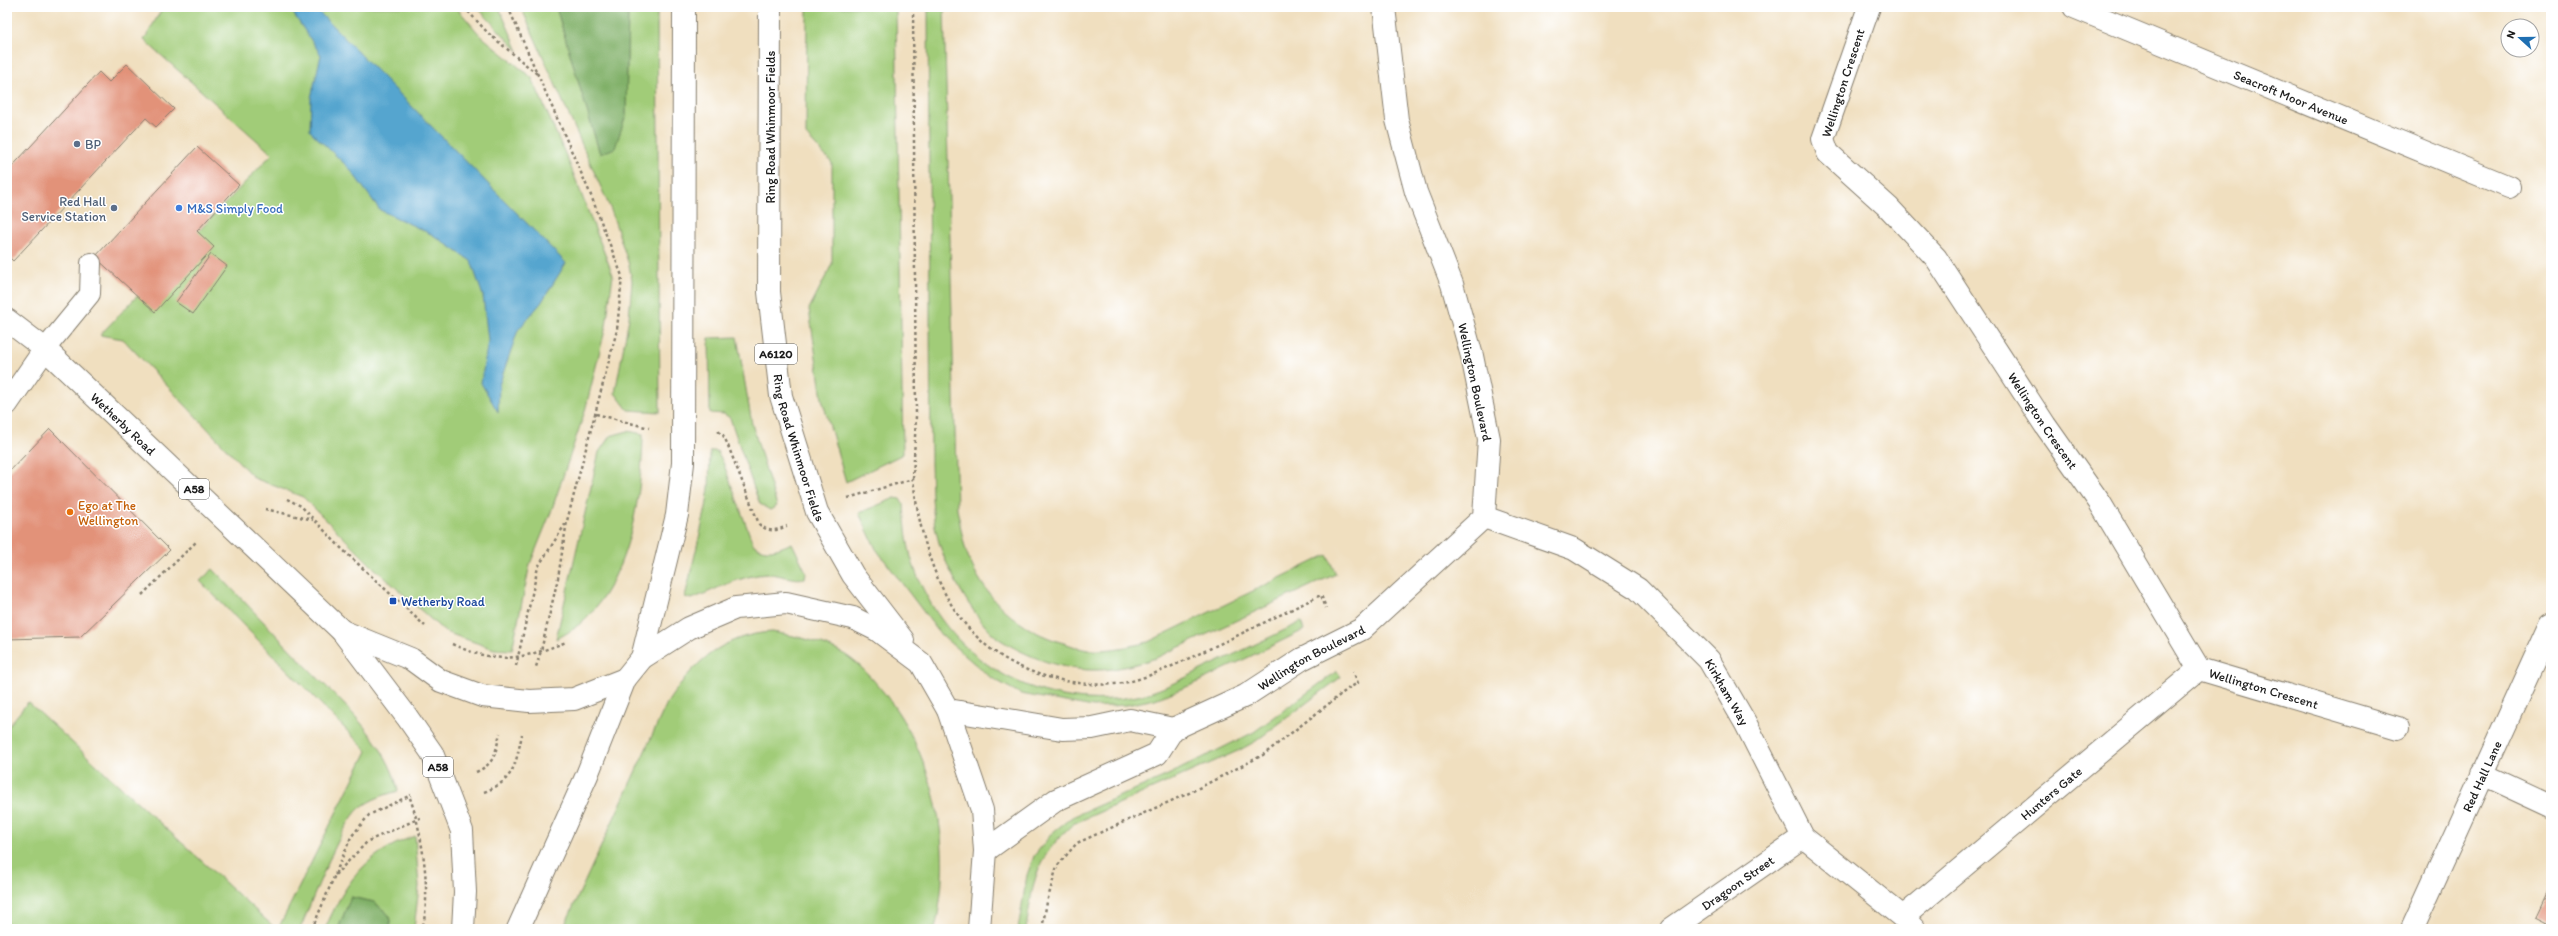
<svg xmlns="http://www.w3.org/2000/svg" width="2558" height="936" viewBox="0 0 2558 936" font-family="Itim,sans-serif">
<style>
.green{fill:#a1cc78;stroke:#5e744a}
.forest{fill:#80b068;stroke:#4e6642}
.water{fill:#54a5cf;stroke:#386076}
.building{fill:#e29279}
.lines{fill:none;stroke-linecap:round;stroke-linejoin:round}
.service-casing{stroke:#867e6e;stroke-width:22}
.minor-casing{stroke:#867e6e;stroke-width:24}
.tertiary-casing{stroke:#867e6e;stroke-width:24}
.primary-casing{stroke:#867e6e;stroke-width:24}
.trunk-casing{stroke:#867e6e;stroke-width:24}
.path{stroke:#867e6e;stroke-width:2.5;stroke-dasharray:3 3;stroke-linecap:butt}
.service{stroke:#fff;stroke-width:20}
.minor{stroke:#fff;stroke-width:22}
.tertiary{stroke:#fff;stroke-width:22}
.primary{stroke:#fff;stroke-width:22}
.trunk{stroke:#fff;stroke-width:22}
.service-dot{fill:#5c6f8a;stroke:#fff;stroke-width:1.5}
.shop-dot{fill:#3f7fe0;stroke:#fff;stroke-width:1.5}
.food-dot{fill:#e8710a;stroke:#fff;stroke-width:1.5}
.transit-dot{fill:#1a4fb4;stroke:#fff;stroke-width:1.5}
.labels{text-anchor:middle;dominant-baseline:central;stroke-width:3;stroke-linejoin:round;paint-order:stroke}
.shield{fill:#fff;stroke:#606060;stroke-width:1}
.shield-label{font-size:12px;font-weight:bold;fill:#1c1c1c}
.street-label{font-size:13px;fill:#1c1c1c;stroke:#fff}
.service-label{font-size:13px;fill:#4e5e75;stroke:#fff;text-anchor:start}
.shop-label{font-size:13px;fill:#366cbe;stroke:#fff;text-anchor:start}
.food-label{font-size:13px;fill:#c56008;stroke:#fff;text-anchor:start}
.transit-label{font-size:13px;fill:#164399;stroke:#fff;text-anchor:start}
</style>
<rect width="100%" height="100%" fill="#fff"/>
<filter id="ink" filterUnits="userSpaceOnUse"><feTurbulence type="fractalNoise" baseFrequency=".025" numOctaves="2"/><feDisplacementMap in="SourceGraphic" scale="8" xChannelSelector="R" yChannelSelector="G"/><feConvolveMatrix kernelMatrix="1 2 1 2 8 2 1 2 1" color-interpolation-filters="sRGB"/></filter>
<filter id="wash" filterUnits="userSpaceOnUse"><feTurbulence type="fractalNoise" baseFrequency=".012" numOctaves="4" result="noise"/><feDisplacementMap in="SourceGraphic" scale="16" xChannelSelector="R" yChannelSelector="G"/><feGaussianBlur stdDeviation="0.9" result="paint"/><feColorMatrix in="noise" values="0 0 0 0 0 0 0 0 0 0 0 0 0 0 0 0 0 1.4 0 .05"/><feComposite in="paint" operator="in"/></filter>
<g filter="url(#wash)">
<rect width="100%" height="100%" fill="#f0dfbf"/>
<g class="green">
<path d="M163 7H456L480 35 532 78 570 165 613 275 606 326 585 411 551 512 530 564 512 650 494 649 445 632 373 567 303 497 254 478 123 339 100 335 272 154 144 40Z"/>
<path d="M477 7H499L518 51Z"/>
<path d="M521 7H556L600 154 626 115 628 7H657L660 412 628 410 615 393 629 318 632 281 629 265 611 210Z"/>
<path d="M807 7H896L903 454 846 482 822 399 809 309 832 264V163L806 135Z"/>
<path d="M928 7H944L957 509C960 522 962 537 966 551 983 598 1018 631 1067 644 1073 646 1081 649 1088 650 1108 651 1128 647 1148 642L1327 555 1336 574 1156 658C1137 664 1117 670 1097 670 1064 671 1027 657 999 639 976 623 945 567 938 539 931 515 932 488 931 463Z"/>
<path d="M737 337 752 424 777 506 770 510 760 504 756 494 730 418 724 414 710 413 709 338Z"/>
<path d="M628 431 643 434C642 502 626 607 556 639L599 452 610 436Z"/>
<path d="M710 451H717L723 462 753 544C766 555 778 549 792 543L806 572 805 578C793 581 780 574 768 574 741 575 717 589 692 599L685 597 706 508 709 488Z"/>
<path d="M895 498 900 499 904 504C905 524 907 545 913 564 944 658 1036 712 1132 697 1157 693 1182 679 1205 668 1237 653 1269 638 1301 622L1304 630 1194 684 1155 699 1127 705 1093 707 1021 694 990 677 941 635 876 549 859 513Z"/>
<path d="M213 569C243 600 273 632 303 663 337 698 389 742 398 791 384 795 371 799 360 808 340 825 312 902 300 929H278L367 751 200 581Z"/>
<path d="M772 632C797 636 822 642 844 654 860 664 873 679 885 694 936 760 954 848 935 929H563L667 703C693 663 722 635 772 632Z"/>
<path d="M1337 671 1341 677 1256 741 1240 750 1073 824C1034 860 1034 879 1026 929H1018L1027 875 1034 856 1053 832 1072 817 1170 774 1254 732Z"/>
<path d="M28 702 276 929H7V728Z"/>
<path d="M415 836 419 886 414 929H391L389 915 374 902 351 897 338 929H325C345 883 365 853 415 836Z"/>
</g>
<g class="forest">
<path d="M556 7H628L626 115 615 148 600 154Z"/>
<path d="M351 897 374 902 389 915 391 929H338Z"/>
</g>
<path class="water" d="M289 7H314L566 263 541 303 518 330 499 385 498 412 481 383 488 341 483 296 471 261 433 235 380 210 349 168 310 131 311 98 321 55Z"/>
<g id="blocks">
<g class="building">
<path d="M127 64 174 109 156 127 146 118 13 261 7 255V172L99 72 109 82Z"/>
<path d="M197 147 239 185 197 231 214 247 155 312 95 257Z"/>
<path d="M211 254 227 266 193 314 176 302Z"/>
<path d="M50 429 170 550 80 637 7 639V474Z"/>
<path d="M2551 884V926L2535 918Z"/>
</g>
</g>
</g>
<g filter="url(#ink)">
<use href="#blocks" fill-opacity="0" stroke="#867e6e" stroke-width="1"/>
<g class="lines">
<g class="service-casing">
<path id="service" d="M45 349 90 294 91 263"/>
</g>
<g class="minor-casing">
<g id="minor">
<path id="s1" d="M1869 7 1823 139 1828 153 1889 208 1936 258 2045 425 2100 503 2199 669 2398 728"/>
<path id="s2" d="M2074 7 2509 187"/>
<path d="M7 404 45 349"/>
<path id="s3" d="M1484 517 1574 549 1638 589 1709 660 1746 724 1803 837 1903 917 1914 929"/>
<path d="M948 710 1062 729 1092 728 1130 720 1173 729"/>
<path d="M2482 774 2551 806"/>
<path id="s4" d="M985 851 1056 800 1157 754 1173 729 1245 696 1302 659 1362 629 1484 517 1489 439 1472 356 1452 284 1416 192 1397 120 1384 7"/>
<path id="s5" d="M1903 917 2199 669"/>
<path id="s6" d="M1671 929 1803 837"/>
</g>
</g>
<g class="tertiary-casing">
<g id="tertiary">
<path id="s7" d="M2412 929 2551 624"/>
</g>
</g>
<g class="primary-casing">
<g id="primary">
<path id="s8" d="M7 320 45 349 342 631 407 717 432 753 462 831 465 892 463 929"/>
<path d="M342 631 411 659 441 681 482 696 529 701 574 699 625 679"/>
</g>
</g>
<g class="trunk-casing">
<g id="trunk">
<path id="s9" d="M770 7 769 292 781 396 817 512 853 575 903 640"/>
<path d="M642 658 677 515 683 463 684 7"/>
<path d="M518 929 587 775 625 679 642 658 689 628 736 608 786 603 853 618 877 630 921 663 948 710 982 810 985 851 979 929"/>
</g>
</g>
<g class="path">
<path d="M464 7 488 33 537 74"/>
<path d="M508 7 590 193 622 276 617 330 567 521 558 578 541 651 536 667"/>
<path d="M596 414 649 428"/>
<path d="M718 431 723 435 727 443 759 524C769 533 775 531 787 526"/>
<path d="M913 479 916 416 913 7"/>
<path d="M848 498 913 479C924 571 957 656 1056 679 1079 684 1105 687 1128 682 1156 675 1183 661 1209 649 1247 631 1284 613 1321 595L1326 608"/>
<path d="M287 499 301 506 342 549 425 626"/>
<path d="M265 509 313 520"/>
<path d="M142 595 197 541"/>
<path d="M452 644C498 665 520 660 566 642"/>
<path d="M516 666 538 567 566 523"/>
<path d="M476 772C496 763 495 753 500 733"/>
<path d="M484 792C515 780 515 765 522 735"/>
<path d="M410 798C422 831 432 895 422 929"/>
<path d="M335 875 368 841 420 818"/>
<path d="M312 929 351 837 369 815 411 795"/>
<path d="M1042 929 1047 902 1057 866 1077 843 1189 793 1263 755 1349 688 1358 683 1353 671"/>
</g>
<use href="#service" class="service"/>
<use href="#minor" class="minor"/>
<use href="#tertiary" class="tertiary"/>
<use href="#primary" class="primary"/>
<use href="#trunk" class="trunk"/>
</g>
</g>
<g class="service-dot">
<circle cx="77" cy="144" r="4"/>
<circle cx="114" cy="208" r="4"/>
</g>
<circle class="shop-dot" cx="179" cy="208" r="4"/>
<circle class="food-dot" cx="70" cy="512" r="4"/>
<rect class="transit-dot" x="389" y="597" width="8" height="8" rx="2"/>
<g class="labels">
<g class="shield">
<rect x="755" y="344" width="42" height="20" rx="3"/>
<rect x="179" y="479" width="30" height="20" rx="3"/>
<rect x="423" y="757" width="30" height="20" rx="3"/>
</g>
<g class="shield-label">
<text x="776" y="354">A6120</text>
<text x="194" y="489">A58</text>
<text x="438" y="767">A58</text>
</g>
<g class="street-label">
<text transform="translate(1843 83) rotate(-72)">Wellington Crescent</text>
<text stroke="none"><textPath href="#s2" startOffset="235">Seacroft Moor Avenue</textPath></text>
<text transform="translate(770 127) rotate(-90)">Ring Road Whinmoor Fields</text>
<text transform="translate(1475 382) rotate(78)">Wellington Boulevard</text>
<text stroke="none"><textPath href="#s1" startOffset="500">Wellington Crescent</textPath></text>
<text stroke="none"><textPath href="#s8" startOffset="156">Wetherby Road</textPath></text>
<text stroke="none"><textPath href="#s9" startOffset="444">Ring Road Whinmoor Fields</textPath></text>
<text stroke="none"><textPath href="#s4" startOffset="384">Wellington Boulevard</textPath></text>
<text stroke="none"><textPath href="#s1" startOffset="861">Wellington Crescent</textPath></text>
<text stroke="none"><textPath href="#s3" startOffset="308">Kirkham Way</textPath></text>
<text stroke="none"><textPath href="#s7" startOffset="168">Red Hall Lane</textPath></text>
<text stroke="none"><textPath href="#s5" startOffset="193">Hunters Gate</textPath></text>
<text stroke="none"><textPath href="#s6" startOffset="81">Dragoon Street</textPath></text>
</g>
<g class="service-label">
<text x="85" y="144">BP</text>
<text x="106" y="201" text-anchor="end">Red Hall<tspan x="106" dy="15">Service Station</tspan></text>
</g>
<g class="shop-label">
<text x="187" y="208">M&amp;S Simply Food</text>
</g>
<g class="food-label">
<text x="78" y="505">Ego at The<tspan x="78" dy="15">Wellington</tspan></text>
</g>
<g class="transit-label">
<text x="401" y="601">Wetherby Road</text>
</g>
</g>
<rect width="2558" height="936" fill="none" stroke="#fff" stroke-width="24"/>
<g transform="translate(2520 38) rotate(291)"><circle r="19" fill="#ffffff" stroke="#a4a4a4"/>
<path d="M0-3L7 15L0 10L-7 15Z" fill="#1f6fb2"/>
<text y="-6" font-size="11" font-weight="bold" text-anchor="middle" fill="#1c1c1c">N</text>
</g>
</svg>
